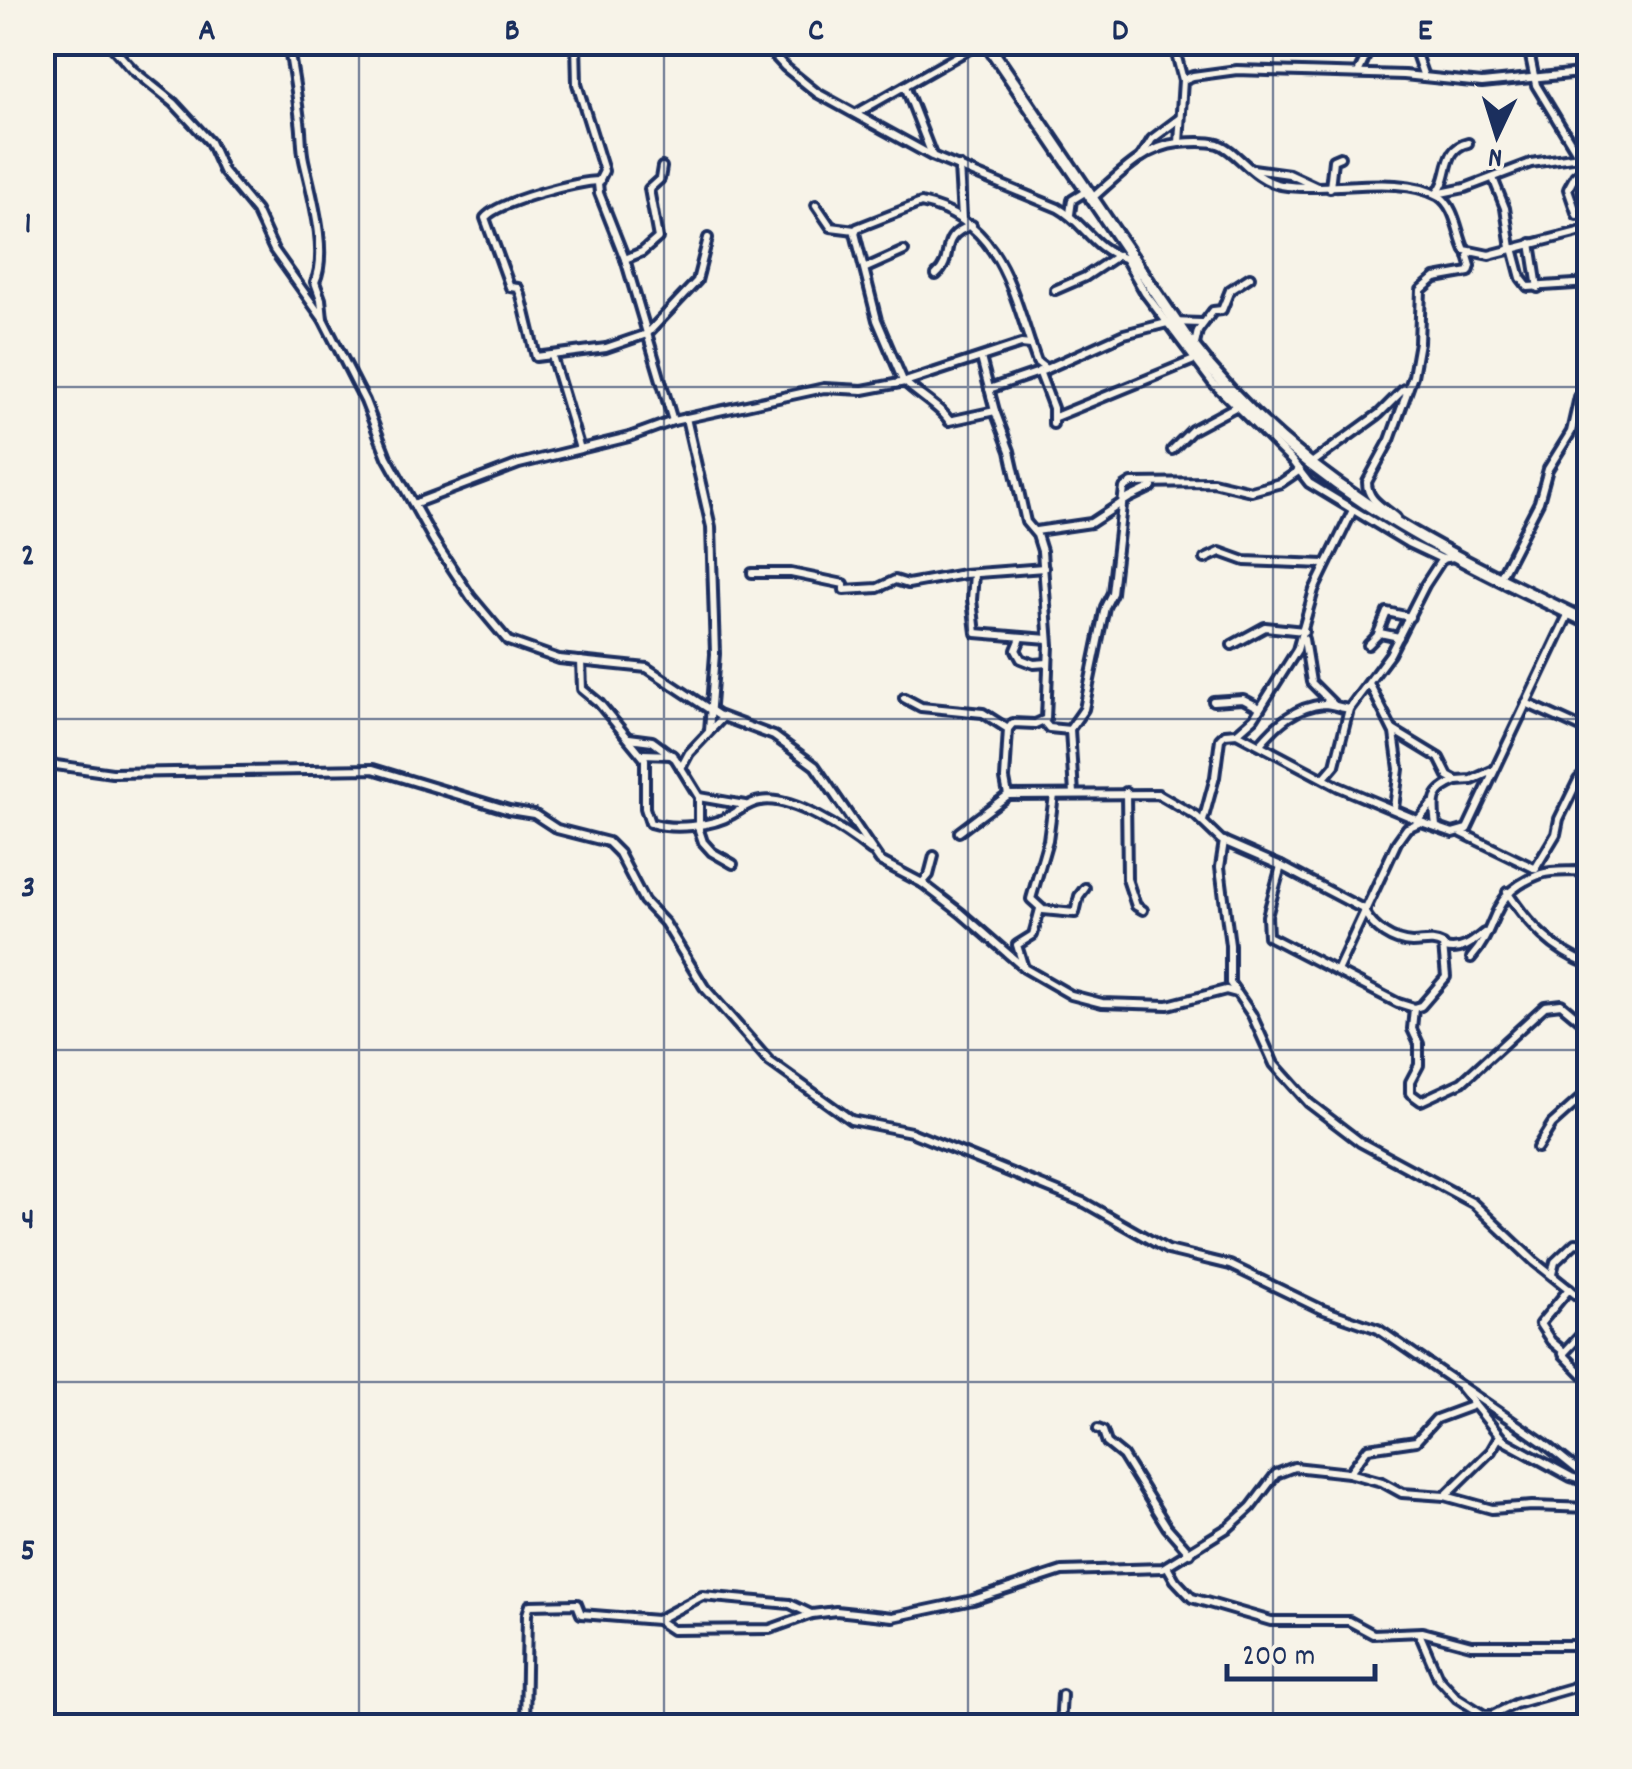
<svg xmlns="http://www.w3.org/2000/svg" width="1632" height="1769" viewBox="0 0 1632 1769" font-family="Dekko,sans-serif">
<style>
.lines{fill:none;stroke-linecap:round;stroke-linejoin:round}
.minor-casing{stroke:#1b2f5e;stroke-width:14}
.major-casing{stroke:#1b2f5e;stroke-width:18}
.minor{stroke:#f7f3e8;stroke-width:6}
.major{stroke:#f7f3e8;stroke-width:10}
.grid{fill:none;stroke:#1b2f5e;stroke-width:2.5;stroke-opacity:0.55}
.neatline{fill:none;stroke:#1b2f5e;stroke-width:4}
.grid-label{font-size:32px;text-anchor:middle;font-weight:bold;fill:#1b2f5e}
</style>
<rect width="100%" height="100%" fill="#f7f3e8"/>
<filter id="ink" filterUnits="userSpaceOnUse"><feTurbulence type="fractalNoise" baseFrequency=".01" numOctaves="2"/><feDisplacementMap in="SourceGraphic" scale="20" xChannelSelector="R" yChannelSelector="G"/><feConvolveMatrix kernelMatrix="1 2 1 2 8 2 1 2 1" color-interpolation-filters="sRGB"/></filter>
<g filter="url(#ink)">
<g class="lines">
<g class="minor-casing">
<g id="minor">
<path d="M108 42 133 70 174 103 210 142 223 171 256 211 274 250 323 319 365 401 387 457 434 541 471 597 508 641 559 659 647 668 718 715 774 736 815 766 880 861 922 883 929 875 934 856"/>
<path d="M288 42C292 68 297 94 300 121 302 134 301 147 304 160 311 192 329 252 315 282L321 299 323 319"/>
<path d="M576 42 577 84 604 171 598 183 599 193 625 259 673 421"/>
<path d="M762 42 785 67 817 93 932 156 1058 208C1085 223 1092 248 1124 258"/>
<path d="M1173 42 1183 80"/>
<path d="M1412 42 1424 77"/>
<path d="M1527 42 1536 85 1579 156 1590 160"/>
<path d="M992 50 1007 42"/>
<path d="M1358 73 1366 56 1379 42"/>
<path d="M905 86 932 155"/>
<path d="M857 113 982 42"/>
<path d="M1179 143 1183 80 1193 76 1237 70 1404 75 1482 83 1590 72"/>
<path d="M1468 143C1441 149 1452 178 1436 194L1465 188 1531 163 1579 156"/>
<path d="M1141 157 1152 139 1180 118"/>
<path d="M959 166 962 218"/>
<path d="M1253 169 1289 174 1317 187"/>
<path d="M1493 178 1505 208 1511 248"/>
<path d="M600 181C577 181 497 202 485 218L510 287 518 288 521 295 536 357 606 348 647 334 697 281 708 238"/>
<path d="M1330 188 1333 160 1340 157"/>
<path d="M1090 200C1116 178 1144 146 1179 143 1190 142 1207 141 1218 144 1237 150 1252 180 1281 185 1329 193 1399 173 1439 196 1456 207 1457 233 1465 250L1489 255 1590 229"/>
<path d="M816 205 831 227 855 230"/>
<path d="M1070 214 1072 200 1085 192"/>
<path d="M1577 215 1568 189 1575 176 1590 164"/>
<path d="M1531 243 1538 288"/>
<path d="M1513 248 1521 278 1528 287 1590 283"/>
<path d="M1125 258 1145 293 1212 382 1292 461 1309 483 1408 543 1442 559 1453 557"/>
<path d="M625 259 642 252 658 238 649 189 660 179 662 167"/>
<path d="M866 268 904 251"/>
<path d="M936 275C957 256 935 238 972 225"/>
<path d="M1055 290 1085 277 1118 255"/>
<path d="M1194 349 1198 331 1213 311 1222 310 1230 290 1250 277"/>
<path d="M552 356 580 449"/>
<path d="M981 358 995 411 1010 451 1026 522 1037 535 1042 551 1049 645 1046 719 1035 724 1013 723 1008 729"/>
<path d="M1039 371 1053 408V424"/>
<path d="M903 381 877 320 855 233 857 228 921 203C995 219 1010 281 1031 345"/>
<path d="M906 383C918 395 943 409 949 421L995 411"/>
<path d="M989 389 1045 370"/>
<path d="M1055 417 1194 360"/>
<path d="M686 418 711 527 715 654 709 731"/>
<path d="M1172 450 1192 430 1235 407"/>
<path d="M1309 465 1379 414 1404 389"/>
<path d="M416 503 519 464 629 437 673 421 824 388 863 390 905 382 1021 344 1031 345 1037 362 1046 369 1124 334 1171 322 1202 323"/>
<path d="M1396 518C1384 507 1367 501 1367 482L1390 440 1413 376 1419 342 1421 290 1435 278 1469 272 1471 266 1468 256 1471 253"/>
<path d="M1036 531 1091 523 1129 498 1152 487"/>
<path d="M1205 559 1220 552 1245 561 1325 564"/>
<path d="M752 573H791L844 584V590L878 588 895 580 908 584 964 574 1044 568"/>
<path d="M974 574 972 600 976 633 1048 639"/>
<path d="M1500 578 1539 502 1548 469 1571 432 1579 397 1590 381"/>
<path d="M1378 634 1387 612 1410 617"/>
<path d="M1021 638 1016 650 1021 659 1034 664 1048 663"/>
<path d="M1304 639 1311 682 1334 705"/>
<path d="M1232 645 1265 627 1304 631"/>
<path d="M1368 645 1380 633 1399 637"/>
<path d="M581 661 582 689 599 703 645 759V808L650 823C673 830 712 827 733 814 742 809 750 802 760 801 792 795 847 832 871 851"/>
<path d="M1369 683 1394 733 1399 769 1394 808"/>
<path d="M904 698 921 707 983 713 1008 729 1005 779 1008 795 1158 794 1196 816 1221 840 1281 866 1365 910"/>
<path d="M1213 701 1243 699 1258 707"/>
<path d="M1526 703 1590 732"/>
<path d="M1044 722 1049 728 1070 730"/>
<path d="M1393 730 1439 758 1448 776 1457 781 1472 780 1492 771"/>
<path d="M1237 733 1339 787 1420 821"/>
<path d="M629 738 652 741 675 758 699 797V830L703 842 712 852 733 864"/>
<path d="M1260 744C1278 723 1295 707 1324 704 1332 704 1341 708 1349 709"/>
<path d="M643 754 672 755"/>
<path d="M42 763 112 773 373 769 509 810 534 814 557 829 608 842 619 853 644 901 665 923 704 987 769 1061 851 1120 911 1132 1085 1203 1168 1250 1230 1265 1321 1309 1378 1329 1544 1443 1590 1480"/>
<path d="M681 768 689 753 722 718"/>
<path d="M1324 778 1335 765 1349 709 1390 654 1425 585 1442 559"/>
<path d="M1126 792 1127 879 1136 906 1143 910"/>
<path d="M1074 794 1070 729 1084 709 1105 607 1112 593 1124 488 1132 483 1213 482 1251 491 1281 483 1300 470"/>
<path d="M1054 795 1048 840 1031 899 1043 910 1075 913 1079 896 1085 888"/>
<path d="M699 797 745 805"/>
<path d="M1418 820 1432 804"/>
<path d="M1203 821 1215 777 1220 739 1225 734 1237 733 1254 718 1297 650 1314 590 1353 510"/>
<path d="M1436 826C1433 801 1431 791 1457 781"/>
<path d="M959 832 1008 795"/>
<path d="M1462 833 1536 869"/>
<path d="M1224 841 1220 867 1230 945V983L1235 990"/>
<path d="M1281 866 1267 916 1268 936 1398 1003 1414 1008 1421 1006 1446 977 1443 945C1432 939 1424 943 1412 943 1392 942 1374 929 1365 913"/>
<path d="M1535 869 1556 834 1559 819 1578 780 1590 768"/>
<path d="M922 883 961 913 1023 967"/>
<path d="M1507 892C1529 925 1552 950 1590 965"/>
<path d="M1040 909 1033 935 1017 945 1024 968 1071 995 1102 1003 1168 1005 1226 990 1237 993 1252 1015 1274 1064 1309 1103 1360 1142 1473 1203 1535 1262 1590 1306"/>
<path d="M1445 948C1461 952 1472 943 1484 933"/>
<path d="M1471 958C1502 923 1486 895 1541 874 1555 869 1574 873 1590 870"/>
<path d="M1337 971 1397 842 1407 828 1421 822 1453 833 1467 829 1569 613"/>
<path d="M1414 1008 1412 1029 1419 1044V1065L1410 1082V1093L1421 1101 1462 1082 1545 1006 1561 1004 1579 1019 1590 1021"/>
<path d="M1590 1067V1087"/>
<path d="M1537 1148 1552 1124 1590 1090"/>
<path d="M1552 1274 1555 1262 1575 1243 1590 1244"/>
<path d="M1590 1325 1563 1354 1590 1382"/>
<path d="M1563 1351 1551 1341 1540 1324 1569 1289"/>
<path d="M1461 1388 1503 1440 1571 1477 1590 1483"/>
<path d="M1590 1404V1420"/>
<path d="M1098 1429 1103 1431 1107 1443 1123 1456 1167 1527 1190 1553"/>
<path d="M1349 1473 1368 1448 1416 1441 1436 1419 1474 1405"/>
<path d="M1445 1496 1491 1451 1499 1437"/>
<path d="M1167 1566 1175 1580 1192 1598 1271 1621H1349L1373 1634 1422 1632 1471 1645H1590"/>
<path d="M657 1620 702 1596 790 1604 811 1614"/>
<path d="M1419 1633 1438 1677 1457 1698 1484 1715H1493L1515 1704 1571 1688 1590 1676"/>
<path d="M525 1726 527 1614 530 1605 577 1604 581 1614 657 1620 672 1630 770 1629 812 1614 836 1611 893 1617 973 1600 1062 1571 1163 1568 1229 1527 1251 1507 1276 1474 1294 1467 1349 1473 1382 1482 1402 1493 1445 1496 1492 1509 1532 1506 1590 1508"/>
<path d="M1060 1726 1062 1695"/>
</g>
</g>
<g class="major-casing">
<path id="major" d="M986 42 1188 340C1297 484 1433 547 1590 623"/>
</g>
<use href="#minor" class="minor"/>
<use href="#major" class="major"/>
</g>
</g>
<path class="grid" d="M359 42V1726M664 42V1726M968 42V1726M1273 42V1726M42 387H1590M42 719H1590M42 1050H1590M42 1382H1590"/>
<rect width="1632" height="1769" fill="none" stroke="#f7f3e8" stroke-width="110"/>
<g transform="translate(1497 135) rotate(184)" stroke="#f7f3e8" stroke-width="8" paint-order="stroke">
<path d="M0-8L18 38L0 25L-18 38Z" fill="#1b2f5e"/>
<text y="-15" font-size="28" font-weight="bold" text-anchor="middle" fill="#1b2f5e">N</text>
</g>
<path d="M1227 1664v15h148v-15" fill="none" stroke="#1b2f5e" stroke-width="5"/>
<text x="1242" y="1664" font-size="30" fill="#1b2f5e" stroke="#f7f3e8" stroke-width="8" paint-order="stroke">200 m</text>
<rect x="55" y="55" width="1522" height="1659" class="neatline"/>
<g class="grid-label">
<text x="207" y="39">A</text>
<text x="512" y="39">B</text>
<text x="816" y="39">C</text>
<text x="1120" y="39">D</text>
<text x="1425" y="39">E</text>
<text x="28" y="232">1</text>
<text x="28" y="564">2</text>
<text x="28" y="896">3</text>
<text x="28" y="1228">4</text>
<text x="28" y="1559">5</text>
</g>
</svg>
